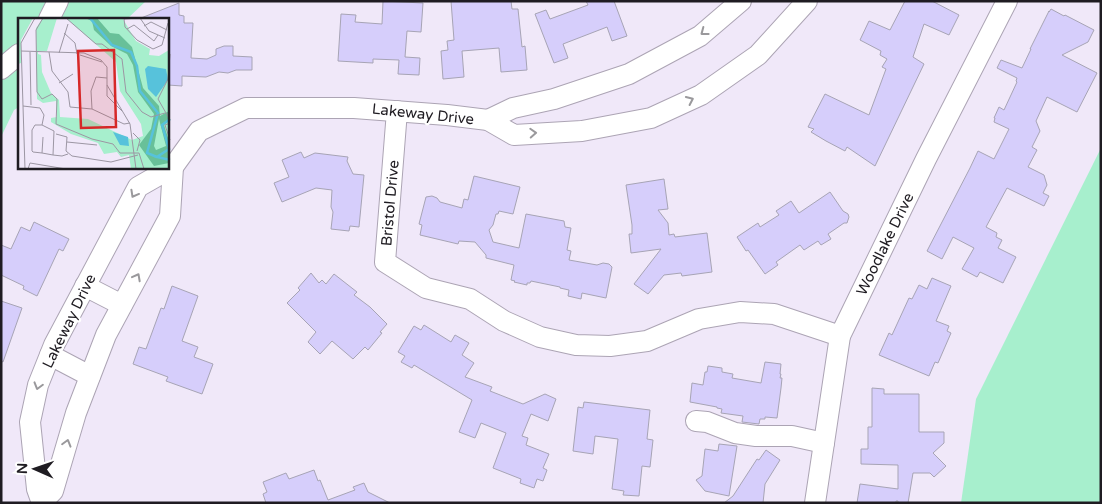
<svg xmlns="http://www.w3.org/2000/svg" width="1102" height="504" viewBox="0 0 1102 504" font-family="'Varela Round',sans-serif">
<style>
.green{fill:#a7efcd}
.building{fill:#d6cefb;stroke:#a7a4b5}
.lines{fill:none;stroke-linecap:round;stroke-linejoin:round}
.minor-casing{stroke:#aca4b4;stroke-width:22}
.minor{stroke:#fff;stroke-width:20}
.oneway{stroke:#9a999c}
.labels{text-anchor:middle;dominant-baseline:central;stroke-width:4.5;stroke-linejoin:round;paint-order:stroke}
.street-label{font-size:15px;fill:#1f1c22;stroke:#fff}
.inset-river{fill:none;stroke:#57c2db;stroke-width:2.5}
.inset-road{fill:none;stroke:#9c96a3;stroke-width:1}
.view{fill:#d62828;fill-opacity:0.15;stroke:#d62828;stroke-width:2.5}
.inset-edge{fill:none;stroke:#1f1c22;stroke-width:2.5}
</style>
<rect width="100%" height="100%" fill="#f0e8f9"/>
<g class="green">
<path d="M1 1H146L127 19H19V107L14 110 1 137Z"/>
<path d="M1101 148V503H961L976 399Z"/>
</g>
<g class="building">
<path d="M383 1 423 3 421 32 407 31 405 57 420 58 419 75 398 74 399 60 373 59V63L338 61 341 14 356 15 355 22 382 24Z"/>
<path d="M451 1H511L512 9H518L522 47 525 46 527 70 501 72 499 48 462 51 464 77 443 79 441 51 448 50 447 41 454 40Z"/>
<path d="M586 1H614L627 36 612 41 607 27 563 44 568 58 554 63 535 14 546 10 550 19 588 5Z"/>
<path d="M905 1H932L959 15 949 35 924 24 913 57 924 64 875 166 847 147 845 151 826 141 811 132 814 129 808 127 825 94 869 115 886 69 882 67 887 59 880 55 881 51 860 40 869 21 890 30Z"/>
<path d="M179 3V15L184 16V23H193L191 58 207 59 216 55V49L224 46H233V56L252 57V70H236L228 73 219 72 206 77 182 76V86L168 85V19H141V18Z"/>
<path d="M1051 9 1064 16 1065 15 1094 30 1088 42 1062 55 1097 73 1077 112 1047 97 1036 121 1040 131 1032 147 1037 150 1028 167 1044 175 1047 185 1043 193 1049 196 1044 206 1007 188 986 227 997 233 996 237 1002 240 998 248 1016 257 1003 283 980 272 977 277 962 269 974 248 953 237 942 259 927 251 970 168 978 151 994 159 1009 129 994 122 995 118H994L999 107 1004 110 1017 82 1016 81 1017 78 997 68 1001 60 1022 68 1031 49H1030L1049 11V12Z"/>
<path d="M301 152 304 158 315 153 348 157 347 161 353 174 364 175 359 227 350 226 349 231 331 229 333 212 331 207 332 190 316 188 282 202 274 183 289 177 282 160Z"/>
<path d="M474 176 520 187 513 214 499 211 498 214H496L493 225 489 230 493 242 519 248 526 214 564 221 565 227 571 228 567 250 571 251 569 260 597 265 603 263 609 264 612 267 606 298 582 293 581 299 568 296 569 290 560 288V287L531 281 530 283H527V285L514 282 515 281 511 280 514 265 486 258V255L475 242 459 241 458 244 420 235 422 225 419 224 426 197 432 196 437 198 440 202 462 208 464 199 468 200Z"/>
<path d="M664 179 668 209 658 210 668 223 669 235 674 234 675 237 707 233 712 272 682 276 681 273 664 275 648 294 634 284 661 249 631 253 629 234H632V225L626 185Z"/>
<path d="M830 192 843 211 848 214 849 217 847 223H844L828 234 831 239 821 245 818 241 804 250 800 245 776 262 778 265 765 274 748 250 746 251 737 237 758 223 760 227 779 215 776 211 791 201 799 213Z"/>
<path d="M34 222 69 239 63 251 59 249 37 296 23 289 24 286 1 275V245L11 249 21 227 30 231Z"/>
<path d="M311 273 319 283 322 280 326 284 334 274 357 292 354 295 370 307 387 324 380 332 382 333 368 350 365 347 353 359 332 341 320 354 308 342 316 332 287 303 300 290 298 288Z"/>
<path d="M932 278 951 286 936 321 949 326 947 331 951 333 938 363 935 362 929 376 879 355 889 333 892 335 909 298 912 299 919 285 927 289Z"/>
<path d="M172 286 198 296 182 341 198 347 194 357 213 364 202 394 166 381 168 377 133 364 139 347 146 349 161 308 164 309Z"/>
<path d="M1 301 22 308 3 362 1 361Z"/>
<path d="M424 325 451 342 455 335 469 343 462 355 474 363 465 377 492 387 490 391 523 404 545 394 556 399 548 421 531 414 522 436 528 438 526 445 549 454 543 468 547 470 543 481 537 479 534 488 520 483 521 479 493 468 506 433 481 423 475 438 459 432 472 400 414 365 412 368 401 362 405 356 398 352 414 326 421 330Z"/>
<path d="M765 362 781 364 780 374H781L780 378H782L781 388 777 418 765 417V419H760L759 424 742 422 743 416 721 413 722 409 717 408V407L690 402 692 383 703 385 705 372H707L708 366 722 368V372L733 374 732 378 761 383Z"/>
<path d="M872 388 884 389V394H919V432H944V443L933 453 946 466 934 477 930 473H913L908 503H898V501H896V503H857L860 484 898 489V465L861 464V449H868V427H872Z"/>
<path d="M584 402 650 410 647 439 653 440 650 467 642 466 639 496 623 495 624 491 612 489 618 439 595 436 593 454 573 451 578 407 583 408Z"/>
<path d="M719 444 737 446 729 496 705 491 696 480 702 476 705 449 718 451Z"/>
<path d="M766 450 780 460 765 484 763 503H724L733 496 757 459 759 460Z"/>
<path d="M314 470 318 481 320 480 328 500 355 490 353 487 364 483 368 492 390 503H266L263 494 267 492 263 482 286 473 289 479Z"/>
</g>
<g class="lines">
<g class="minor-casing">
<g id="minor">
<path d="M49 19 58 1"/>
<path d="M1 69 19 54"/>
<path d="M397 111 385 262 426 288 470 299 504 321 540 337 576 345 610 346 647 341 699 319 740 312 774 314 840 336"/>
<path d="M488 120 513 108 554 99 629 74 700 36 741 1"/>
<path d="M85 286 122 305"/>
<path d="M50 355 90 376"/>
<path d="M696 421 707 422 735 433 756 436H792L824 443"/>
<path d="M42 502 53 491 76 413 106 335 170 216 173 167"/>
<path d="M42 503 37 489 30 422 38 385 54 345 138 187 173 167 199 131 246 108H354L447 115 488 120 514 135 582 131 651 118 701 95 758 55 807 1"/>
<path d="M815 503 840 336 926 159 1007 1"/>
</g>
</g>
<use href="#minor" class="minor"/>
</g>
<defs><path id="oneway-chevron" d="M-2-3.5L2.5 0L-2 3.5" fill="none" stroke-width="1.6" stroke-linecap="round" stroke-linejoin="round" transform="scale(1.25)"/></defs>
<g class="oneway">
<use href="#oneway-chevron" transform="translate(704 32) rotate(143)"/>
<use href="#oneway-chevron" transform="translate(690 100) rotate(-25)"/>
<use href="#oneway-chevron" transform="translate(533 133) rotate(-3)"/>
<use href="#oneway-chevron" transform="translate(134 194) rotate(119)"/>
<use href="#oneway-chevron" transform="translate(137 277) rotate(-62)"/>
<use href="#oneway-chevron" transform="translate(38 386) rotate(106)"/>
<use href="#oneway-chevron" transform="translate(67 443) rotate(-74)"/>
</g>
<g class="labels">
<g class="street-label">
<text transform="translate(423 114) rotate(6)">Lakeway Drive</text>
<text transform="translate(390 203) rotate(-85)">Bristol Drive</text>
<text transform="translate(885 244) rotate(-64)">Woodlake Drive</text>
<text transform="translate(69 321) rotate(-64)">Lakeway Drive</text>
</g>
</g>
<g transform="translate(18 18)">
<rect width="151" height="151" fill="#f0e8f9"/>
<path d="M0 0H15L3 22V45L0 46ZM25 0H39L29 33H20V36L23 37 24 54 33 75 41 82 42 99 70 101 114 122 125 118 123 106 102 73 98 44 48 0 105 1 118 23 132 31 131 37 141 38 151 32V151H113L111 137 103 139 99 134 86 136 80 125 53 116 33 104V100L39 99 38 83 25 85 19 81 18 10Z" fill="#a7efcd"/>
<path d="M67 0H79L92 15 101 16 114 29 125 70 141 88 142 98 151 93V103L146 107 151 123V145L136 148 121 127 133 111 136 96 120 74 115 47 109 36 93 28 76 12 74 3ZM141 101 148 128 138 132 136 128Z" fill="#68c099" fill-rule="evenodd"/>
<path d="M130 48 148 51 150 62 138 79 130 71 127 51ZM95 114 110 119 111 128 102 127Z" fill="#57c2db"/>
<path class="inset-river" d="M72 0 94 27 113 34 119 48 122 73 140 95 129 135 139 139M152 101 144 107 151 131 139 139 152 142"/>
<path class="inset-road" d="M25 0 18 12 19 74 24 81 34 76 39 81 38 106 74 121 95 126 102 135H121L126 151M48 0 78 26H84L104 41 108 74 124 94 133 99 147 95M122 0 131 13 147 20M106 1 107 9 119 22 135 31 144 27 150 5M106 1 121 0M126 8 133 4 149 12M109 11 116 7 136 23 140 17M46 15 57 25 59 36M3 33 66 35 83 42 89 49V78L104 93M12 34 13 87M31 34 34 53 50 74 52 89 74 91 106 106 112 105M41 35 50 6M152 36 150 61 140 81 152 102M62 37 84 44M41 65 55 56M89 67 112 106 118 151M5 88 22 90 26 97 24 107M74 91 73 73 77 62 78 59 89 60M152 105 147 107 152 122M115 115 122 122 119 133M38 116 49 119 48 133 54 138 93 144 120 137M49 124 79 127M24 135 25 119M35 137 36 113 24 107H17L14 112V133L15 134 24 135 35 137 44 138 50 136M7 151 3 25 17 0M10 151 12 145 48 151"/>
<path class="view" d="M96 32 98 109 63 110 60 33Z"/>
<rect width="151" height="151" class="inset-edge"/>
</g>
<rect width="1102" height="504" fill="none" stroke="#1f1c22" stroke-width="5"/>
<g transform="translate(35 469) rotate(272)" stroke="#ffffff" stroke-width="4" paint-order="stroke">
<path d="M0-4L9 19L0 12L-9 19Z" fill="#1f1c22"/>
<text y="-8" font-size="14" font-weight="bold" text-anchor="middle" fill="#1f1c22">N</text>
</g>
</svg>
